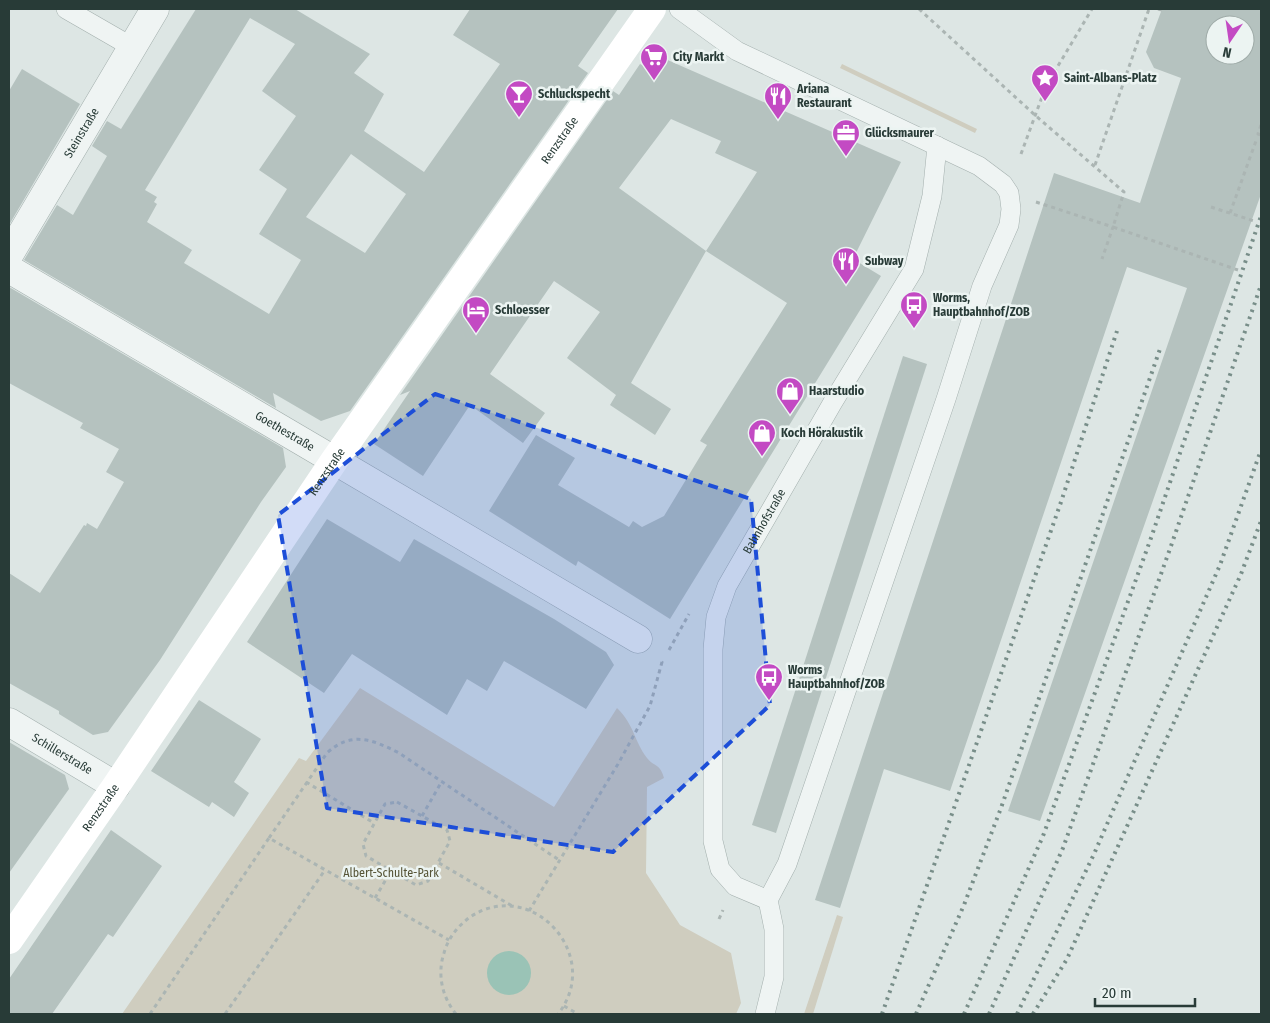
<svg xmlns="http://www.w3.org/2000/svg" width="1270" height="1023" viewBox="0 0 1270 1023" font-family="'Fira Sans Condensed',sans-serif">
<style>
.green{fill:#cfcdbf}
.water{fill:#9ac3b6}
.building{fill:#b5c2bf;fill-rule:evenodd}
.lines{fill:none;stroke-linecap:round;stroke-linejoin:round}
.lane-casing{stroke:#a3afad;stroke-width:20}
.street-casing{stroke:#a3afad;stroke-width:29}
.path{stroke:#abb5b3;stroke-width:3;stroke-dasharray:4 4;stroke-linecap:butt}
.lane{stroke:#eff4f3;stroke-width:19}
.street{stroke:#eff4f3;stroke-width:28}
.secondary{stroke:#fff;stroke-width:28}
.rail{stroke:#788e89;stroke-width:4;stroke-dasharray:2.5 5;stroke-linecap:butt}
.marked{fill:#1d4ed8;fill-opacity:0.2;stroke:#1d4ed8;stroke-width:4;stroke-dasharray:10 6;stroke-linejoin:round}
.labels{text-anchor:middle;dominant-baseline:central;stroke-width:5;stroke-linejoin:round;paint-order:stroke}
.poi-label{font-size:12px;font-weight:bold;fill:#283b37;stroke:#ecf4f2;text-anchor:start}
.street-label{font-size:12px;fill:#283b37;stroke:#ecf4f2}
.park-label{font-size:12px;fill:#565436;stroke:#ecf4f2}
</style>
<rect width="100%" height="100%" fill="#dde6e4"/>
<g class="green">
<path d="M842 64 977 129 975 133 840 68Z"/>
<path d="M360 688 554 807 617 708C635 726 634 741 647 758 654 767 660 763 664 778L647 787 646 873 680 925 731 953 741 1003 736 1014H122L299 758 306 761Z"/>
<path d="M837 915 843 917 813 1014H804Z"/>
</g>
<circle class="water" cx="509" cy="973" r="22"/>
<g class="building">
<path d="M196 9H295L370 54 354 73 384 94 364 131 424 172 500 64 453 35 470 9H618L578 66 588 73 350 411 321 421 273 393 276 408 24 260 57 205 73 215 107 156 92 146 107 121 121 129ZM250 18 295 44 262 91 296 116 259 170 287 189 259 234 301 260 269 314 184 263 192 250 147 222 157 204 154 202 157 197 145 190ZM351 154 406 194 365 253 306 217Z"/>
<path d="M1162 9H1261V194L1040 821 1008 811 1187 288 1127 267 950 791 884 769 840 908 815 900 1054 173 1140 203 1181 78 1154 68 1146 52ZM1215 25H1245V55H1215Z"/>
<path d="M663 58 901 162 853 259 881 276 670 619 578 561 576 566 489 511 536 435 575 458 558 485 629 527 633 521 642 527 664 516 707 445 700 441 787 303 706 251 631 383 671 409 655 435 610 405 616 395 567 358 600 312 554 281 490 374 545 413 523 443 470 405 423 476 374 444 410 391 400 395 613 91 619 95 640 64 654 70ZM671 119 721 141 715 153 757 172 706 251 619 188Z"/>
<path d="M22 69 80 104 9 225V91Z"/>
<path d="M9 287 283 448 286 467 261 502 160 660 108 732 93 735 59 714V711L9 683V573L40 593 84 525 86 526 87 523 97 529 124 482 106 472 119 449 80 428 83 423 9 383Z"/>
<path d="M903 356 927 364 776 833 752 825Z"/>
<path d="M327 519 400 562 414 539 554 619 606 652 614 665 586 709 504 661 487 691 467 679 447 715 352 654 324 693 247 642Z"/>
<path d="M199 700 261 739 234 782 249 793 234 817 212 802 209 807 151 771Z"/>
<path d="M9 742 65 775 69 789 9 873Z"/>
<path d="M111 830 162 866 113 937 108 934 52 1014H9V979Z"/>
</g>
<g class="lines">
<g class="lane-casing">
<g id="lane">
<path d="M66 9 132 47"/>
<path d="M679 9 737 51 979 166 1003 184 1009 193 1011 209 1009 225 982 286 946 399 787 864 768 900 774 929V977L765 1014"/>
<path id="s1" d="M768 900 735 886 720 869 713 841V649L716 617 727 586 833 402 914 269 932 196 937 146"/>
</g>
</g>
<g class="street-casing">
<g id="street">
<path id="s2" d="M9 255 155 9"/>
<path id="s3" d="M9 269 638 639"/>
<path id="s4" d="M9 722 116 786"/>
</g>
</g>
<g class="path">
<path d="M919 9 1036 116 1124 192 1113 227 1238 270"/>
<path d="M1158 9 1162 10"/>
<path d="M1261 125 1258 134 1261 135"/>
<path d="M1021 154 1046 86 1092 9"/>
<path d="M1095 165 1149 9"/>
<path d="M1036 202 1113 227 1102 259"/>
<path d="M1211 207 1254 221"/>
<path d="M1230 213 1256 141"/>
<path d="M669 650 689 614"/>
<path d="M306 782 374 823"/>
<path d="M397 802 447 830 450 841 428 881 416 885 366 856 363 844 385 804Z"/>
<path d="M422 816 442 781"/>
<path d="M269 838 327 753C351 731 372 739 399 753L559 860"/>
<path d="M439 863 514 907"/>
<path d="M375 898 391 871"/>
<path d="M529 911 618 764 650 706 662 662 660 660"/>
<path d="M719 919 723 910"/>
<path d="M564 1006 578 1014"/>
<path d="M150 1014 269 838 449 940"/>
<path d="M225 1014 325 870"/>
<path d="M456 1014C442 997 437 974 444 953 448 938 458 926 470 917 532 876 604 956 558 1014"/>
</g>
<use href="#lane" class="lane"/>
<use href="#street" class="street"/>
<path class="secondary" id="s5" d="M9 940 116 786 334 461 652 9"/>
<g class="rail">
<path d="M882 1014 1061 502 1117 331"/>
<path d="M916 1014 964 905 1001 808 1160 349"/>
<path d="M964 1014 1043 836 1151 538 1261 216"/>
<path d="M989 1014 1063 848 1171 546 1261 285"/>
<path d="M1017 1014 1094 854 1220 565 1261 450"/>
<path d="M1033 1014 1067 959 1241 574 1261 521"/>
</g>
</g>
<path class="marked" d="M435 394 751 499 770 705 613 852 327 808 278 515Z"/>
<defs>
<g id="supermarket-pin" transform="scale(1.4375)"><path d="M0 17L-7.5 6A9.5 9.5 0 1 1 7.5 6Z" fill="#c34ac3" stroke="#ecf4f2"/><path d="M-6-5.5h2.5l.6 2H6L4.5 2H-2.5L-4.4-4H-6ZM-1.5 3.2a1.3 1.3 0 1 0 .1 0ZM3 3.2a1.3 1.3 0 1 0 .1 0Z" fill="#fff"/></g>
<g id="sight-pin" transform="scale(1.4375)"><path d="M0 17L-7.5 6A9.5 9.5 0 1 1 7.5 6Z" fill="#c34ac3" stroke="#ecf4f2"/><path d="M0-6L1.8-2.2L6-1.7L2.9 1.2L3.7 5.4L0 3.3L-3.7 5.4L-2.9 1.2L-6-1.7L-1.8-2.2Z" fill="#fff"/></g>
<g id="bar-pin" transform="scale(1.4375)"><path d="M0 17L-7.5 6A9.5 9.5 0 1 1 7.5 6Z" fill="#c34ac3" stroke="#ecf4f2"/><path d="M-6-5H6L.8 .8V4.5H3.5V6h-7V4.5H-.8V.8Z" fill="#fff"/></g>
<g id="restaurant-pin" transform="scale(1.4375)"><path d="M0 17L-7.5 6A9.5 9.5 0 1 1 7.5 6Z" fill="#c34ac3" stroke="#ecf4f2"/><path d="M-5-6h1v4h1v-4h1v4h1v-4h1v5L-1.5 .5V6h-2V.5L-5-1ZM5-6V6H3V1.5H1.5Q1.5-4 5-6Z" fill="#fff"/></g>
<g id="office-pin" transform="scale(1.4375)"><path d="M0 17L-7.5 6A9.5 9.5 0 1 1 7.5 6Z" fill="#c34ac3" stroke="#ecf4f2"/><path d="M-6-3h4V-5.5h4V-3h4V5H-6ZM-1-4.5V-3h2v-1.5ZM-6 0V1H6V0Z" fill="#fff"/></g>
<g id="bus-pin" transform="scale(1.4375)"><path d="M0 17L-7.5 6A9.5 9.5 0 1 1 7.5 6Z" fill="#c34ac3" stroke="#ecf4f2"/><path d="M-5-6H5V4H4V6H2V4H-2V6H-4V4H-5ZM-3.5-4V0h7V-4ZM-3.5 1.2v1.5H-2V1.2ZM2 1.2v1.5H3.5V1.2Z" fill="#fff"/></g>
<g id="hotel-pin" transform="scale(1.4375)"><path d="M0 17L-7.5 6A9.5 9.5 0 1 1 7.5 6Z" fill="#c34ac3" stroke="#ecf4f2"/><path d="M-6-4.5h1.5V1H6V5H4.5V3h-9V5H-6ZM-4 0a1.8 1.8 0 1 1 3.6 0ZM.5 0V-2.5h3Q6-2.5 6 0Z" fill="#fff"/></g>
<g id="shop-pin" transform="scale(1.4375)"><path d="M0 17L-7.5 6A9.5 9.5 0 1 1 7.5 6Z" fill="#c34ac3" stroke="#ecf4f2"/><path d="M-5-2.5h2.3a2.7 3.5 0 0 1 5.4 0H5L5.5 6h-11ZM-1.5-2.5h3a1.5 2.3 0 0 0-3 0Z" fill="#fff"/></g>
</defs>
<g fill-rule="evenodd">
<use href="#supermarket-pin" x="654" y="57"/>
<use href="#sight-pin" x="1045" y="78"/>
<use href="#bar-pin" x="519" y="94"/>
<use href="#restaurant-pin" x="778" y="96"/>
<use href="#office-pin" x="846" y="133"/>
<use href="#restaurant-pin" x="846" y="261"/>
<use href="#bus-pin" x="914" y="305"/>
<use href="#hotel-pin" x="476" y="310"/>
<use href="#shop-pin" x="790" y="391"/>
<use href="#shop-pin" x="762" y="433"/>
<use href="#bus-pin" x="769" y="677"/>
</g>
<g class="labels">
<g class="poi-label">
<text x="673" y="57">City Markt</text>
<text x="1064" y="78">Saint-Albans-Platz</text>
<text x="797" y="89">Ariana<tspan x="797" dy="14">Restaurant</tspan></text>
<text x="538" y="94">Schluckspecht</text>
<text x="865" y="133">Glücksmaurer</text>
<text x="865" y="261">Subway</text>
<text x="933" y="298">Worms,<tspan x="933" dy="14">Hauptbahnhof/ZOB</tspan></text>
<text x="495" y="310">Schloesser</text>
<text x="809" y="391">Haarstudio</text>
<text x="781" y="433">Koch Hörakustik</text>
<text x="788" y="670">Worms<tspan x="788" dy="14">Hauptbahnhof/ZOB</tspan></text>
</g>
<g class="street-label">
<text stroke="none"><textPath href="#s2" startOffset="142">Steinstraße</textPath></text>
<text stroke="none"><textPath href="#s5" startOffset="971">Renzstraße</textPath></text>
<text stroke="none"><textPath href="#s3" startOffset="320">Goethestraße</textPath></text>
<text stroke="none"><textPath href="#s5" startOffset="566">Renzstraße</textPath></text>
<text stroke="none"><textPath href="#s1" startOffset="419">Bahnhofstraße</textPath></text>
<text stroke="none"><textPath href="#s4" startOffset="62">Schillerstraße</textPath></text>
<text stroke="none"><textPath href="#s5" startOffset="161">Renzstraße</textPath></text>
</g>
<g class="park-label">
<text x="391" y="873">Albert-Schulte-Park</text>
</g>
</g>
<rect width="1270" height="1023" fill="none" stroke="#283b37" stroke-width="20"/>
<g transform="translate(1230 40) rotate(193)"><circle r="24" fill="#ecf4f2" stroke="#9eaaa7"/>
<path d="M0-4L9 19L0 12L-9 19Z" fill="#c34ac3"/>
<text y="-8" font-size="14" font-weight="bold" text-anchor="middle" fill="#283b37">N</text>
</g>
<path d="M1095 998v8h100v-8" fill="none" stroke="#283b37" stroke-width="2.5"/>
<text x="1102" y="998" font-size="15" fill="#283b37" stroke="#ecf4f2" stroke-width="4" paint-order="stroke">20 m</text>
</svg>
